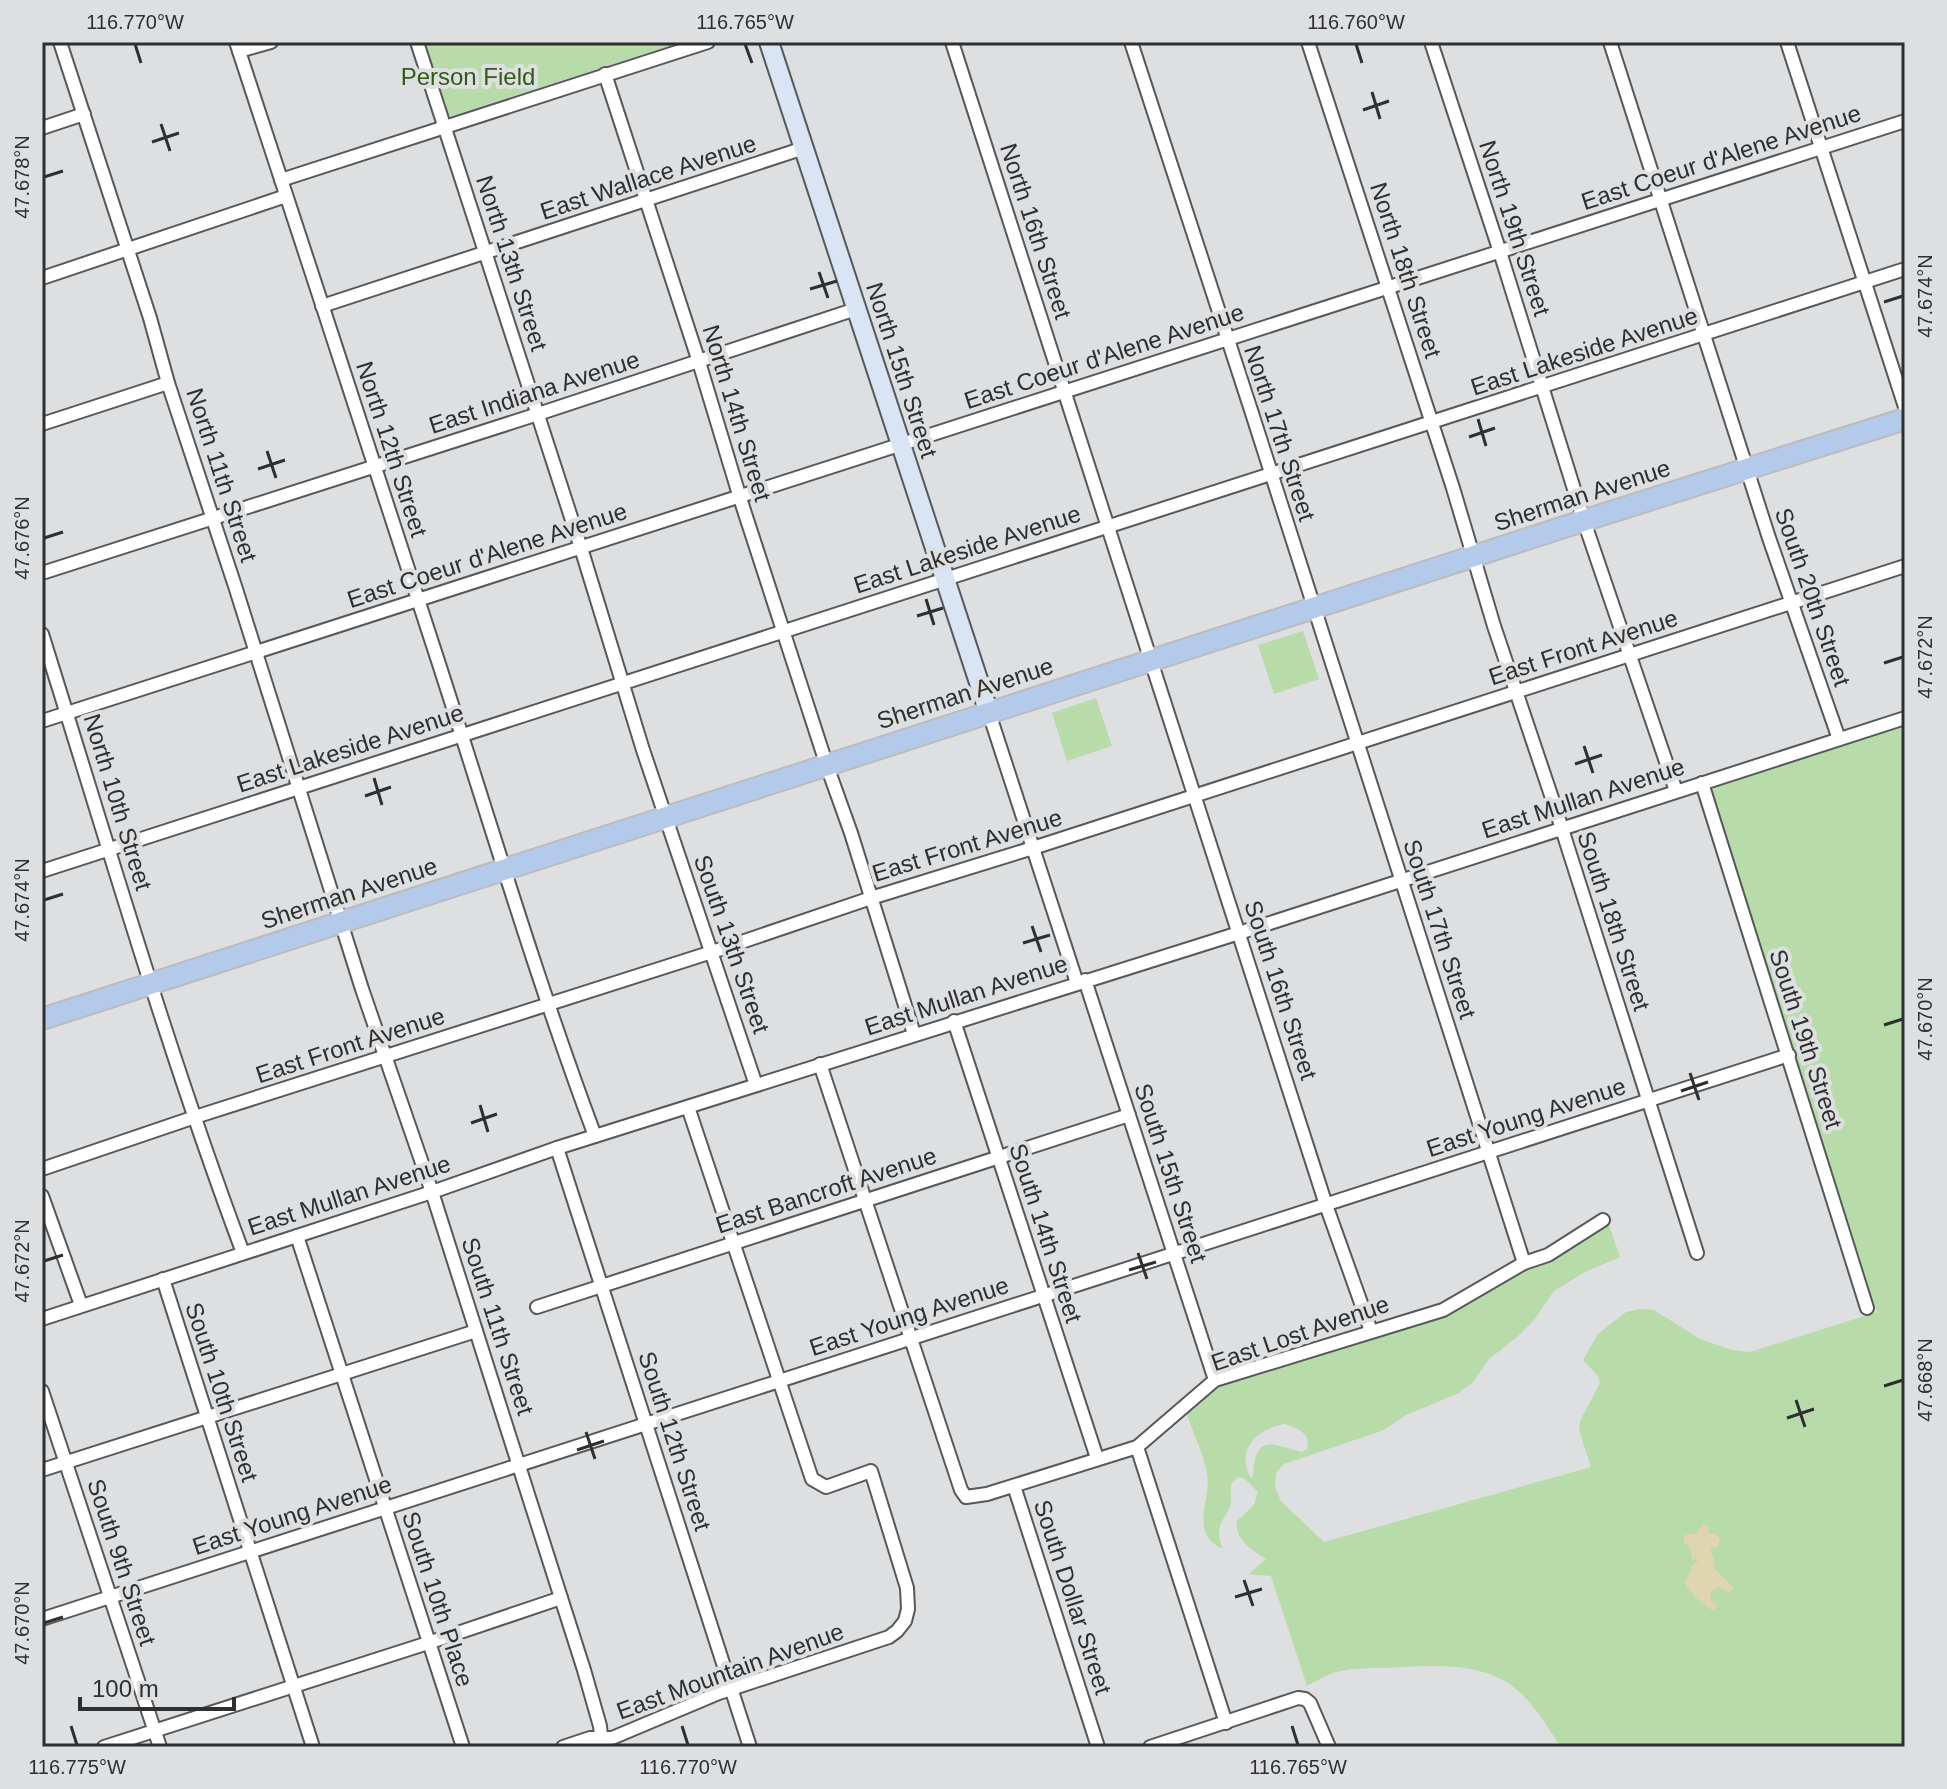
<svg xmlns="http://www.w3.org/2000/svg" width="1947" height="1789" viewBox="0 0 1947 1789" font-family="Helvetica,sans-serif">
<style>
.green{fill:#b7dca9;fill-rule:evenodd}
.sand{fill:#dfd5b1}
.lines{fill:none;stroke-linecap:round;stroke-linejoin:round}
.minor-casing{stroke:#56585a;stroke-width:16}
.secondary-casing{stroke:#56585a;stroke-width:22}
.primary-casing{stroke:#bcbcbd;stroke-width:24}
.minor{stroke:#fff;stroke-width:12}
.secondary{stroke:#d9e5f5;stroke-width:18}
.primary{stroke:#b3caeb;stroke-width:20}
.ticks{fill:none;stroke:#2e2f30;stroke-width:3}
.labels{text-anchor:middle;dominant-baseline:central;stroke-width:8;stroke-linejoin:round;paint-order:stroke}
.park-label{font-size:24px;fill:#2d5d12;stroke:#dddfe1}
.street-label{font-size:24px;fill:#2e2f30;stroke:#dddfe1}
.neatline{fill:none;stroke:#2e2f30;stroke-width:3}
.ticks-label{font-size:20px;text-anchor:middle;fill:#2e2f30}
</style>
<rect width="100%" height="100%" fill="#dddfe1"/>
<g class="green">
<path d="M423 42H682L451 116 446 114Z"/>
<path d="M1303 631 1319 679 1274 694 1258 645Z"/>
<path d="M1096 698 1112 746 1067 761 1052 713Z"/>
<path d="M1905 725V1747H1561C1546 1725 1529 1695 1505 1681 1469 1661 1424 1666 1384 1668 1370 1668 1355 1668 1341 1671 1329 1673 1318 1680 1307 1686L1271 1576 1249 1574 1266 1559C1252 1551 1234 1538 1237 1521L1254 1505 1258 1492 1245 1479 1239 1477C1225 1485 1234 1494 1230 1506 1228 1514 1220 1521 1219 1530 1218 1536 1220 1542 1223 1549 1188 1534 1212 1499 1207 1473 1203 1453 1193 1432 1186 1412L1211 1392 1228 1383 1445 1317 1526 1269 1549 1260 1609 1225 1620 1257 1585 1272 1554 1291 1534 1320 1516 1338 1489 1359 1473 1382 1459 1393 1406 1415 1384 1430 1284 1464 1276 1473 1275 1487 1281 1501 1324 1542 1591 1467 1579 1430 1580 1421 1600 1383 1598 1376 1583 1360 1598 1334 1626 1312 1640 1309 1654 1310 1700 1339 1732 1350 1750 1352 1877 1312 1711 793 1714 787ZM1285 1424C1299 1428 1311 1434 1307 1449L1302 1452C1272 1445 1256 1432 1253 1475L1251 1478C1234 1449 1259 1428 1285 1424Z"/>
</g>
<path class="sand" d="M1704 1524 1709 1528 1708 1534H1717L1720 1540 1718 1547 1710 1548 1715 1562 1713 1567 1733 1587 1732 1591 1728 1592 1718 1587 1710 1592 1711 1600 1717 1606 1713 1610C1704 1608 1690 1591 1684 1583L1691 1571 1690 1567 1698 1561 1697 1558 1692 1560C1692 1551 1690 1548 1684 1542V1536L1688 1534H1695Z"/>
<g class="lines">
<g class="minor-casing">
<g id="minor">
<path d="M60 42 150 318 168 383 235 586 362 989 432 1192 497 1397 584 1670 600 1726 602 1747"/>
<path d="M236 42C304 249 372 457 439 664 490 822 537 981 595 1136"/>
<path d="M417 42 581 548 643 750 756 1085"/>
<path d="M952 42 1326 1205 1371 1331"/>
<path d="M1131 42 1250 407 1524 1263"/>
<path d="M1308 42 1453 488 1494 626 1555 807 1697 1253"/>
<path d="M1431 42 1500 252 1584 521 1676 791"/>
<path d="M1610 42 1769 538 1839 739"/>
<path d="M1787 42 1905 407"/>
<path d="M239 51 271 42"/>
<path d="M605 74 699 362 740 498 827 766 851 833 914 1034"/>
<path d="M42 128 84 114"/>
<path d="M281 180 708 42"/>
<path d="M42 278 286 196"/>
<path d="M322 306 804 148"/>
<path d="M42 424 168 383"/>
<path d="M42 573 538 414 856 309"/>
<path d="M42 634C107 841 167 1050 243 1253"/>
<path d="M989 713 1077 983"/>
<path d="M42 721 1905 121"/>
<path d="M1702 783 1867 1308"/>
<path d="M42 871 1905 269"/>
<path d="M1085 980 1215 1380"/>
<path d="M954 1021 1097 1458"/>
<path d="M820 1064 961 1490 966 1497 987 1494 1137 1447 1215 1380 1443 1310 1524 1263 1548 1255 1603 1220"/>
<path d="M557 1148 750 1747"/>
<path d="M42 1169 195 1117 712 952 871 898 1033 848 1905 566"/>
<path d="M42 1196 81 1305"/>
<path d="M297 1236 463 1747"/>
<path d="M163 1279 313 1747"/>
<path d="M537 1307 1129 1115"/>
<path d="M42 1319 432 1192 557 1148 1239 933 1905 718"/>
<path d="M42 1391 160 1747"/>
<path d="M1137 1447 1226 1723"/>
<path d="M42 1470 476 1331"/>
<path d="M1014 1486 1098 1747"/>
<path d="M42 1619 1789 1055"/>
<path d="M104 1747 428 1643 561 1598"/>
<path d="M563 1747 590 1738H612L719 1693 889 1637 897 1631 905 1621 908 1609 907 1588 871 1471 826 1487 812 1479 688 1107"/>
<path d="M1150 1747 1298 1698 1305 1699 1310 1703 1329 1747"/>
</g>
</g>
<g class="secondary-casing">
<path id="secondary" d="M769 42 989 713"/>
</g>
<g class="primary-casing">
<path id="primary" d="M42 1019 1595 517 1905 419"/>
</g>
<use href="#minor" class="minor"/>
<use href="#secondary" class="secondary"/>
<use href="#primary" class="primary"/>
</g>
<path class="ticks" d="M135 44 141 63M745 44 752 63M1356 44 1362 63M1372 92 1380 119M1363 110 1389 101M161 124 170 151M152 142 179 133M44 177 63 171M819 272 828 298M810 289 837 281M1884 302 1903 296M1478 419 1486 446M1469 437 1495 428M267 451 276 478M258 469 285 460M44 538 63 532M926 599 934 625M917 616 943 608M1884 663 1903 657M1584 746 1593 773M1575 764 1602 755M374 778 382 805M365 796 391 787M44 900 63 894M1032 926 1041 952M1023 943 1050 935M1884 1025 1903 1019M1690 1073 1699 1100M1681 1091 1708 1082M480 1105 488 1132M471 1123 497 1114M1138 1253 1147 1279M44 1261 63 1255M1129 1270 1156 1262M1884 1386 1903 1380M1796 1400 1805 1427M1787 1418 1814 1409M586 1432 595 1459M577 1450 604 1441M1244 1580 1253 1606M1235 1597 1262 1589M44 1623 63 1617M71 1726 77 1745M682 1726 688 1745M1292 1726 1298 1745"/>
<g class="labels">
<g class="park-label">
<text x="468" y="76">Person Field</text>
</g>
<g class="street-label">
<text transform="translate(1721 157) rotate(-18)">East Coeur d'Alene Avenue</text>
<text transform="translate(648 177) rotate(-18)">East Wallace Avenue</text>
<text transform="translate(1515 228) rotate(72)">North 19th Street</text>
<text transform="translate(1036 231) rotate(72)">North 16th Street</text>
<text transform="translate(512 263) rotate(72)">North 13th Street</text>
<text transform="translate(1406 270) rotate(72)">North 18th Street</text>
<text transform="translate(1584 351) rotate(-18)">East Lakeside Avenue</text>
<text transform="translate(1104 356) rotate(-18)">East Coeur d'Alene Avenue</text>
<text transform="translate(902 370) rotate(72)">North 15th Street</text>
<text transform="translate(534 392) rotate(-18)">East Indiana Avenue</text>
<text transform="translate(737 413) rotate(73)">North 14th Street</text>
<text transform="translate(1280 433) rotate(72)">North 17th Street</text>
<text transform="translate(392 449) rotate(72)">North 12th Street</text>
<text transform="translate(222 475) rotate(72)">North 11th Street</text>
<text transform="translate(1582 495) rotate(-18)">Sherman Avenue</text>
<text transform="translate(967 549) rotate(-18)">East Lakeside Avenue</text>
<text transform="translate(487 555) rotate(-18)">East Coeur d'Alene Avenue</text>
<text transform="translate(1813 597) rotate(71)">South 20th Street</text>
<text transform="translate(1583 647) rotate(-18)">East Front Avenue</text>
<text transform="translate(965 693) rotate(-18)">Sherman Avenue</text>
<text transform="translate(350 748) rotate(-18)">East Lakeside Avenue</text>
<text transform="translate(1583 798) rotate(-18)">East Mullan Avenue</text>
<text transform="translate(118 802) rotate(73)">North 10th Street</text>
<text transform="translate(967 845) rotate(-17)">East Front Avenue</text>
<text transform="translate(349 893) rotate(-18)">Sherman Avenue</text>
<text transform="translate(1614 921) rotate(72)">South 18th Street</text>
<text transform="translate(1440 929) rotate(72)">South 17th Street</text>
<text transform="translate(732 944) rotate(71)">South 13th Street</text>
<text transform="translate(1281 990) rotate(72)">South 16th Street</text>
<text transform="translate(966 995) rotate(-18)">East Mullan Avenue</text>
<text transform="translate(1806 1039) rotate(72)">South 19th Street</text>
<text transform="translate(350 1045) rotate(-18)">East Front Avenue</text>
<text transform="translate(1526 1117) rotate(-18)">East Young Avenue</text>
<text transform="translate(1171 1173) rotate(72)">South 15th Street</text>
<text transform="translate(826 1190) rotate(-18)">East Bancroft Avenue</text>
<text transform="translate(349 1195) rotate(-18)">East Mullan Avenue</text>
<text transform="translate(1046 1233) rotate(72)">South 14th Street</text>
<text transform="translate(909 1316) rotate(-18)">East Young Avenue</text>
<text transform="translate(498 1326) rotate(72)">South 11th Street</text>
<text transform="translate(1300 1333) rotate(-19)">East Lost Avenue</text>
<text transform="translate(222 1392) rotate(72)">South 10th Street</text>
<text transform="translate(675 1441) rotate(72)">South 12th Street</text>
<text transform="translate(292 1515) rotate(-18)">East Young Avenue</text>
<text transform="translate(122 1562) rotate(72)">South 9th Street</text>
<text transform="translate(1073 1597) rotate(72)">South Dollar Street</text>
<text transform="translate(438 1599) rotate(72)">South 10th Place</text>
<text transform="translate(730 1671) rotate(-20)">East Mountain Avenue</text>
</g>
</g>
<rect width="1947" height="1789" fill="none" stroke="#dddfe1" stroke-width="88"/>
<path d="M80 1697v12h154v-12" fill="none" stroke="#2e2f30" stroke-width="4"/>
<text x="92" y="1697" font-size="24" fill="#2e2f30" stroke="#dddfe1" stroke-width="6" paint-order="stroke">100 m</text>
<rect x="44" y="44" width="1859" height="1701" class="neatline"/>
<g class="ticks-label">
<text x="135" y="29">116.770°W</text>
<text x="745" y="29">116.765°W</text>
<text x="1356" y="29">116.760°W</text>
<text transform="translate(22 177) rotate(-90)" y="7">47.678°N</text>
<text transform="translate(1925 296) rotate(-90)" y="7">47.674°N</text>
<text transform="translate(22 538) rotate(-90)" y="7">47.676°N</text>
<text transform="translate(1925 657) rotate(-90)" y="7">47.672°N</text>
<text transform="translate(22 900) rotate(-90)" y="7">47.674°N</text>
<text transform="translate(1925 1019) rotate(-90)" y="7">47.670°N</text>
<text transform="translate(22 1261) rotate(-90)" y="7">47.672°N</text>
<text transform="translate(1925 1380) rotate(-90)" y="7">47.668°N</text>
<text transform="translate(22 1623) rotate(-90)" y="7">47.670°N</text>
<text x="77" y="1774">116.775°W</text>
<text x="688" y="1774">116.770°W</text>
<text x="1298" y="1774">116.765°W</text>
</g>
</svg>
